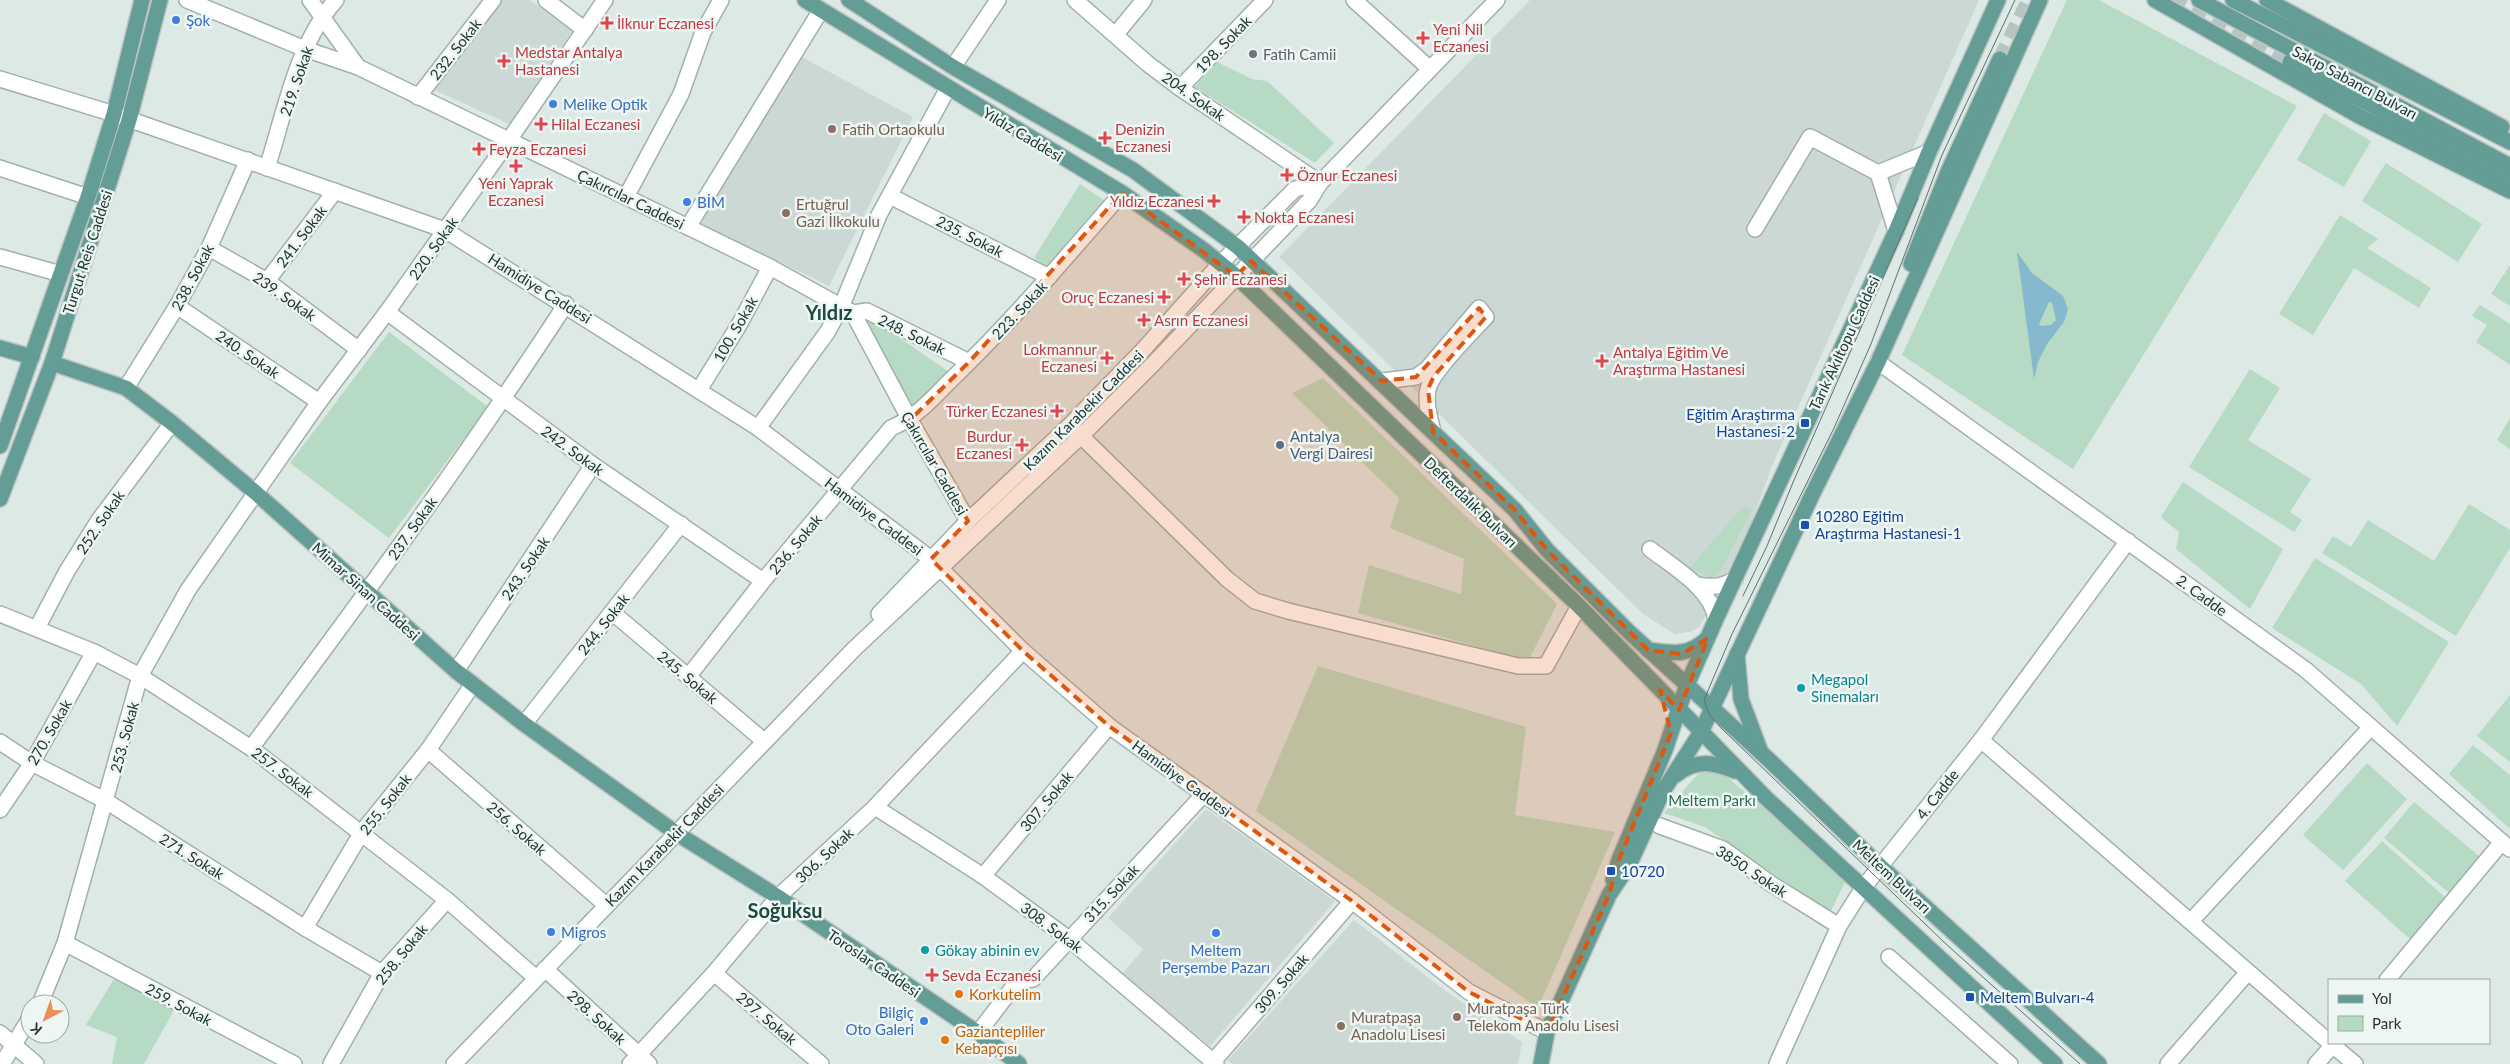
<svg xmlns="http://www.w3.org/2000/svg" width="2510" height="1064" viewBox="0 0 2510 1064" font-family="Lato,sans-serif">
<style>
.built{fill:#ccd8d4}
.green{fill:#b6dac4}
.water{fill:#86b9cd;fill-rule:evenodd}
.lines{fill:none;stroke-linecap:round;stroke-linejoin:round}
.major-tunnel{stroke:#b7c5c2;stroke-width:15;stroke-dasharray:15 8;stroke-linecap:butt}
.minor-casing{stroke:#a1b0ac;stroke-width:18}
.major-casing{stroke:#bcc3c2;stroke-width:18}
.minor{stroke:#fff;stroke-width:15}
.major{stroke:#639d95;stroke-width:15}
.tram{stroke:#59736f;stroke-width:1}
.marked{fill:#de570e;fill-opacity:0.2;stroke:#de570e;stroke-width:4;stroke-dasharray:10 6;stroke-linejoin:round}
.shop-dot{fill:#3f7fe0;stroke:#edf6f2;stroke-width:2}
.health-dot{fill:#e0444e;stroke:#edf6f2;stroke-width:2}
.worship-dot{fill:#6b7280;stroke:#edf6f2;stroke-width:2}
.education-dot{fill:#8d6e63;stroke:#edf6f2;stroke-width:2}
.transit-dot{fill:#1a4fb4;stroke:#edf6f2;stroke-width:2}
.service-dot{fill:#5c6f8a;stroke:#edf6f2;stroke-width:2}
.culture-dot{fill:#0f9aa8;stroke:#edf6f2;stroke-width:2}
.food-dot{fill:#e8710a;stroke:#edf6f2;stroke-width:2}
.labels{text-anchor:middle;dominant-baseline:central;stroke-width:5;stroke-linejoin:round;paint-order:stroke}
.shop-label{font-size:15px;fill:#366cbe;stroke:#edf6f2;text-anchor:start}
.health-label{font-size:15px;fill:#be3a42;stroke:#edf6f2;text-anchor:start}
.street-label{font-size:15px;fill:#203734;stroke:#edf6f2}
.worship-label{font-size:15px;fill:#5b616d;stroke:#edf6f2;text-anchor:start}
.education-label{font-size:15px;fill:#785e54;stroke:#edf6f2;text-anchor:start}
.transit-label{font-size:15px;fill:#164399;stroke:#edf6f2;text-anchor:start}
.service-label{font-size:15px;fill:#4e5e75;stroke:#edf6f2;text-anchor:start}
.culture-label{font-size:15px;fill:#0d838f;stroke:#edf6f2;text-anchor:start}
.park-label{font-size:15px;fill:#2c6c4c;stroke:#edf6f2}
.food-label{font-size:15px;fill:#c56008;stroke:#edf6f2;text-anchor:start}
.district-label{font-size:20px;font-weight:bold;fill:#1d4843;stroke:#edf6f2}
</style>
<rect width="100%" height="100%" fill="#dde9e5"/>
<g class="built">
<path d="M502 0H530L572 31 509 124 434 90Z"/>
<path d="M1530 0H1979L1772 466 1751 524 1705 617 1698 628 1689 632 1675 634 1643 614 1279 257Z"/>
<path d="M798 55 913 117 829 286 701 224Z"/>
<path d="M1206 809 1335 901 1210 1046 1122 974 1143 949 1108 918Z"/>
<path d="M1354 920 1447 992 1522 1042 1518 1064H1233L1228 1060Z"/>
</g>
<g class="green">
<path d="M2067 0H2099L2297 106 2073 469 1902 355Z"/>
<path d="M1217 62 1252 79 1267 81 1334 143 1315 163 1195 87Z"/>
<path d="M2324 113 2371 141 2344 187 2297 160Z"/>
<path d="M2386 163 2482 224 2458 262 2362 201Z"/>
<path d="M1080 184 1105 201 1048 268 1034 258Z"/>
<path d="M2340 215 2378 239 2367 248 2431 288 2419 308 2354 268 2313 335 2279 314Z"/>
<path d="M2510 265V306L2491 294Z"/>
<path d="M2480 305 2510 324V365L2476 342 2487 325 2472 316Z"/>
<path d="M872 319 949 372 914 408 865 322Z"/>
<path d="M389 332 488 407 389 538 290 463Z"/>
<path d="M2250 369 2280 388 2248 440 2311 479 2290 512 2302 520 2294 532 2189 467Z"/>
<path d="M1323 378 1557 604 1528 661 1358 613 1369 565 1461 594 1464 559 1390 528 1399 498 1292 393Z"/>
<path d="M2510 418V449L2497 440Z"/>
<path d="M2183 482 2283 549 2250 609 2176 549 2179 532 2161 517Z"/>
<path d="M2469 504 2510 530V548L2456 636 2322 553 2333 536 2351 547 2368 520 2434 561Z"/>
<path d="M1743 506 1752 510 1719 574 1711 578 1690 568Z"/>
<path d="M2315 558 2449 642 2397 726 2361 684 2272 628Z"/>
<path d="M1318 666 1526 727 1515 815 1615 832 1538 1008 1256 811Z"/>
<path d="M2510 695V762L2477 736Z"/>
<path d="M2473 745 2510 775V829L2449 774Z"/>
<path d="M2367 763 2407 799 2343 870 2303 835Z"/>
<path d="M1714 766 1847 878 1830 913 1705 827 1664 813 1703 768Z"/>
<path d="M2414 802 2480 857 2449 893 2384 838Z"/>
<path d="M2382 841 2447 899 2411 940 2345 881Z"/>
<path d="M116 976 174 1010 144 1064H112L117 1037 86 1025Z"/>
</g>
<path class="water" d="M2017 252 2032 273 2063 296 2068 309 2064 322 2047 344 2038 362 2034 379ZM2049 302 2052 303 2056 320 2051 325 2041 326 2039 324Z"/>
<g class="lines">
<g class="major-tunnel">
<path d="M2171 0 2290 62"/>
<path d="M2000 59 2029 0"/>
</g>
<g class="minor-casing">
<g id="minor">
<path d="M187 0 305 49 358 67 688 227 770 267 853 313 910 420 968 521"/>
<path d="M310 0 358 67"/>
<path d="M546 0 585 30"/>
<path d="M1075 0 1148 64 1180 88 1320 183"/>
<path d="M1354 0 1430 69"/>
<path d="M1116 34 1144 0"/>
<path d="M953 67 998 0"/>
<path d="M0 79 114 114 445 230 758 428 931 559 1023 651 1109 726 1352 901 1469 992 1547 1032"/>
<path d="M1180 88 1265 0"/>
<path d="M418 97 493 0"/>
<path d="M0 168 88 197"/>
<path d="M267 168C285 112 297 43 336 0"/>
<path d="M1878 173 1896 231"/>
<path d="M890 196 1049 277"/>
<path d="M626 197 681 94 703 32 721 0"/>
<path d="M688 227 821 10"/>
<path d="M1755 229 1810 137 1878 173 1929 152"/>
<path d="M209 248 267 281 359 350"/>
<path d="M0 257 61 274"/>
<path d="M267 281 335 191"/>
<path d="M177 306 319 402"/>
<path d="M387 312 593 465 763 581"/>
<path d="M853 313 867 311 969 362"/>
<path d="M1878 362 2306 670 2510 849"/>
<path d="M1382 381 1416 377 1427 369 1479 308 1486 317C1472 332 1432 371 1428 389 1425 403 1430 418 1433 432"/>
<path d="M126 388 177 306 209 248 248 160"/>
<path d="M699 390 739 325 770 267"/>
<path d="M758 428 828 331 842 305 879 215 948 88"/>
<path d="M1075 430 1227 579 1255 601 1288 611 1518 666H1546L1579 606"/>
<path d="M1650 549C1673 567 1711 588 1716 619"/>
<path d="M1696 585C1710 587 1722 588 1735 579"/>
<path d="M612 612 764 741"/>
<path d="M0 614 94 652 140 676 251 748 447 900 536 978"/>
<path d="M879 614 968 521 1069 426 1143 350 1221 263 1295 189 1320 183"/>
<path d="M37 628 67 571 99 520 172 423"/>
<path d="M456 671 593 465"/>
<path d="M688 677 763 581 891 428C918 417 934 396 955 376 1014 319 1068 255 1122 193"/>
<path d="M524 724 681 524"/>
<path d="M1981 740 2329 1042"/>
<path d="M0 742 32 763 106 801 305 928 382 973"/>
<path d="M251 748C360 602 467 456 566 304"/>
<path d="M428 750 606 905"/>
<path d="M875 807 983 876 1069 939 1216 1064"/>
<path d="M0 810 32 763 94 652"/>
<path d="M1660 826 1723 849 1770 883 1839 926"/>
<path d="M983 876 1109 726"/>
<path d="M2191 921 2371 727"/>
<path d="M305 928 362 832 428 750 473 684"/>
<path d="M65 943 294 1064"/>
<path d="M1889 957 2010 1064"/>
<path d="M545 969 649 1064"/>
<path d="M714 973 821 1064"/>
<path d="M2387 980 2502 842"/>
<path d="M40 1004 65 943 140 676 188 590 319 402 387 312 509 140 605 0"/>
<path d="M0 1033 36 1064"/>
<path d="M978 1033 1017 982 1033 979 1204 794"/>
<path d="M2330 1043 2355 1064"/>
<path d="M2 1064 30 1018"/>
<path d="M331 1064 382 973 447 900"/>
<path d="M454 1064 854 649 1081 436 1153 364 1309 201 1320 183 1497 0"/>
<path d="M630 1064 714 973 778 897 875 807 1023 651"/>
<path d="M1211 1064 1352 901"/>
<path d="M1777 1064 1839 926 1863 888 1981 740 2128 541"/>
<path d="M2168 1064 2248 972"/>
<path d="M2316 1064 2335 1043"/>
</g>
</g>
<g class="major-casing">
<g id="major">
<path d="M805 0 1122 193 1205 251 1236 276 1579 606 1766 798 2055 1064"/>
<path d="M849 0 953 67 1133 170 1238 247 1515 510 1547 550 1629 632 1768 759 1880 866 2099 1064"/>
<path d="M2155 0 2359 116 2510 191"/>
<path d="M2199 0 2510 166"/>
<path d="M2233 0 2510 142"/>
<path d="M2267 0 2502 127"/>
<path d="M2290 62 2510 179"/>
<path d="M1911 264 1948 172 2000 59"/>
<path d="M0 348 32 357"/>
<path d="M52 363 126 388 172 423 256 493 456 671 524 724 676 833 778 897 978 1033 1019 1064"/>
<path d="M0 446 88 197 114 114 142 0"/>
<path d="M0 499 52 363 129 120 160 0"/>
<path d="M1648 650C1674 653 1686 657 1707 639"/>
<path d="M1737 654 1741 699 1760 750"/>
<path d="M1676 775C1696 759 1712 762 1735 771"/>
<path d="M1613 880 1619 860 1665 750 1687 685 1716 619 1896 231 1929 152 1998 0"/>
<path d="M1541 1064 1547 1032 1609 895 1629 865 1663 791 1701 732 1812 495 1878 362 2040 0"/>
</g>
</g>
<use href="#minor" class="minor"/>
<use href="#major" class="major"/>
<g class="tram">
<path d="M2015 0 1942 155 1871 344 1834 428 1732 634 1704 700 1709 714 1721 728 1946 944 2080 1064"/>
<path d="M1743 596 1767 546 1794 480 1918 198"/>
</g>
</g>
<path class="marked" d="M1122 193 1236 276 1251 261 1382 381 1416 377 1479 308 1486 317 1434 376 1428 389 1433 432 1515 510 1547 550 1648 650 1682 654 1708 638 1679 710 1660 690 1671 733 1619 860 1609 895 1547 1032 1469 992 1352 901 1109 726 1023 651 931 559 968 521 910 420 969 362Z"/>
<g class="shop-dot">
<circle cx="176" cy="20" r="5"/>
<circle cx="553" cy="104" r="5"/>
<circle cx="687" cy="202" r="5"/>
<circle cx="551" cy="932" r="5"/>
<circle cx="1216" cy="933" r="5"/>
<circle cx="924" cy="1021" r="5"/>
</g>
<g class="health-dot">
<path d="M604.5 15.5h5v5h5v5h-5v5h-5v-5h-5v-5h5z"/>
<path d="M1420.5 30.5h5v5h5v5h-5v5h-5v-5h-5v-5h5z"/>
<path d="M501.5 53.5h5v5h5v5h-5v5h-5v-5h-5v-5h5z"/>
<path d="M538.5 116.5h5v5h5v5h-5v5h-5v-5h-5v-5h5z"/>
<path d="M1102.5 130.5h5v5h5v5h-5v5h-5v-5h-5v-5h5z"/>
<path d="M476.5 141.5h5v5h5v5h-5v5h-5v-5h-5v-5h5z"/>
<path d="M513.5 158.5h5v5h5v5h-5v5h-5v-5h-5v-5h5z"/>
<path d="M1284.5 167.5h5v5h5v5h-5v5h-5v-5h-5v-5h5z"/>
<path d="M1211.5 193.5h5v5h5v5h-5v5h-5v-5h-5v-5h5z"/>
<path d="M1241.5 209.5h5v5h5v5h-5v5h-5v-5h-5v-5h5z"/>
<path d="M1181.5 271.5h5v5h5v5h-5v5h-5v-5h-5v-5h5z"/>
<path d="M1161.5 289.5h5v5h5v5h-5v5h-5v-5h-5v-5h5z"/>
<path d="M1141.5 312.5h5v5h5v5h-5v5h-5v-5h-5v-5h5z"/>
<path d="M1104.5 350.5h5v5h5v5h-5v5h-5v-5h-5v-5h5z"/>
<path d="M1599.5 353.5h5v5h5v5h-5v5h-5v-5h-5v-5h5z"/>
<path d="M1054.5 403.5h5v5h5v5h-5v5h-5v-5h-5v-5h5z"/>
<path d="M1019.5 437.5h5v5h5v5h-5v5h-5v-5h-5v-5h5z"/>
<path d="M929.5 967.5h5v5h5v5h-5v5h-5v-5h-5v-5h5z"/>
</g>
<circle class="worship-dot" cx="1253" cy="54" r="5"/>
<g class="education-dot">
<circle cx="832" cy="129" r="5"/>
<circle cx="786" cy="213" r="5"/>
<circle cx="1457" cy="1017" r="5"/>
<circle cx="1341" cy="1026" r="5"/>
</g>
<g class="transit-dot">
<rect x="1800" y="418" width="10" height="10" rx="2.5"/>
<rect x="1800" y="520" width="10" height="10" rx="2.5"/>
<rect x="1606" y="866" width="10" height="10" rx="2.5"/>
<rect x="1965" y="992" width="10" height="10" rx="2.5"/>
</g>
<circle class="service-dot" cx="1280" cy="445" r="5"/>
<g class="culture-dot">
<circle cx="1801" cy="688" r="5"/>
<circle cx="925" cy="950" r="5"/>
</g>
<g class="food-dot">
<circle cx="959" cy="994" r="5"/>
<circle cx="945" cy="1040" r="5"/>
</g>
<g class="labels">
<g class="shop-label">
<text x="186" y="20">Şok</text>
<text x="563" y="104">Melike Optik</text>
<text x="697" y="202">BİM</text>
<text x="561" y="932">Migros</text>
<text x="1216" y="950" text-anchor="middle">Meltem<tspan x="1216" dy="17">Perşembe Pazarı</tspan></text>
<text x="914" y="1012" text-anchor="end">Bilgiç<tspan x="914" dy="17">Oto Galeri</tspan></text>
</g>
<g class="health-label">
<text x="617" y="23">İlknur Eczanesi</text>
<text x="1433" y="29">Yeni Nil<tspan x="1433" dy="17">Eczanesi</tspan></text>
<text x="515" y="52">Medstar Antalya<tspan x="515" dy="17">Hastanesi</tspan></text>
<text x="551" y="124">Hilal Eczanesi</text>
<text x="1115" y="129">Denizin<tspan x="1115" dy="17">Eczanesi</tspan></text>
<text x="489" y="149">Feyza Eczanesi</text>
<text x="1297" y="175">Öznur Eczanesi</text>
<text x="516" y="183" text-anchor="middle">Yeni Yaprak<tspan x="516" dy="17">Eczanesi</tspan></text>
<text x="1204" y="201" text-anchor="end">Yıldız Eczanesi</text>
<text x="1254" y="217">Nokta Eczanesi</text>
<text x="1194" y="279">Şehir Eczanesi</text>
<text x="1154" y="297" text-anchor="end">Oruç Eczanesi</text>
<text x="1154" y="320">Asrın Eczanesi</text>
<text x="1097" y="349" text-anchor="end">Lokmannur<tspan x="1097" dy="17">Eczanesi</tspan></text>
<text x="1613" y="352">Antalya Eğitim Ve<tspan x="1613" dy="17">Araştırma Hastanesi</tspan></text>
<text x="1047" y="411" text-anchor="end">Türker Eczanesi</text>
<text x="1012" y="436" text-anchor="end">Burdur<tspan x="1012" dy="17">Eczanesi</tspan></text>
<text x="942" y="975">Sevda Eczanesi</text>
</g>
<g class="street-label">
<text transform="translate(1223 44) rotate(-46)">198. Sokak</text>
<text transform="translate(455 49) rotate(-52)">232. Sokak</text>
<text transform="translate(296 81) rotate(-71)">219. Sokak</text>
<text transform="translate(2355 82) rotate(28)">Sakıp Sabancı Bulvarı</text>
<text transform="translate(1194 96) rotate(35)">204. Sokak</text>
<text transform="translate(1023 134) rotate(31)">Yıldız Caddesi</text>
<text transform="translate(631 199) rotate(26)">Çakırcılar Caddesi</text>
<text transform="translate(301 236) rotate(-53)">241. Sokak</text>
<text transform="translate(970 236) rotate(27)">235. Sokak</text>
<text transform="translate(433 248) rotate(-55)">220. Sokak</text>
<text transform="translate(87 252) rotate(-72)">Turgut Reis Caddesi</text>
<text transform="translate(192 277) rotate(-62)">238. Sokak</text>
<text transform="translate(540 288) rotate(32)">Hamidiye Caddesi</text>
<text transform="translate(285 296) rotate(35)">239. Sokak</text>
<text transform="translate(1019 310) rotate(-47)">223. Sokak</text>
<text transform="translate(735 329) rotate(-60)">100. Sokak</text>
<text transform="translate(912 334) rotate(26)">248. Sokak</text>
<text transform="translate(1844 343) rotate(-65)">Tarık Akıltopu Caddesi</text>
<text transform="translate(248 354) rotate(34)">240. Sokak</text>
<text transform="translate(1083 410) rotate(-45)">Kazım Karabekir Caddesi</text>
<text transform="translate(573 450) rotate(36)">242. Sokak</text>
<text transform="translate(935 463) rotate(60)">Çakırcılar Caddesi</text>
<text transform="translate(1471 502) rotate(44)">Defterdalık Bulvarı</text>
<text transform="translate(874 516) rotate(37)">Hamidiye Caddesi</text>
<text transform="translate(100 522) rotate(-56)">252. Sokak</text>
<text transform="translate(412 528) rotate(-55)">237. Sokak</text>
<text transform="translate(795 544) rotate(-50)">236. Sokak</text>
<text transform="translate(525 568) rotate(-56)">243. Sokak</text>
<text transform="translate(366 591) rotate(42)">Mimar Sinan Caddesi</text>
<text transform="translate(2202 595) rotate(36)">2. Cadde</text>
<text transform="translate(603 624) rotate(-52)">244. Sokak</text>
<text transform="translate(688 677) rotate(40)">245. Sokak</text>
<text transform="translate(49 732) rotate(-60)">270. Sokak</text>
<text transform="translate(124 737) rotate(-75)">253. Sokak</text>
<text transform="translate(283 772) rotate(37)">257. Sokak</text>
<text transform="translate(1182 778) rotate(36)">Hamidiye Caddesi</text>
<text transform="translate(1937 794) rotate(-52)">4. Cadde</text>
<text transform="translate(1046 801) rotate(-50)">307. Sokak</text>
<text transform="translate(385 804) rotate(-52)">255. Sokak</text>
<text transform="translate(517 828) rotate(41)">256. Sokak</text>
<text transform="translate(664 845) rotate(-46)">Kazım Karabekir Caddesi</text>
<text transform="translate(824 855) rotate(-43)">306. Sokak</text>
<text transform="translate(192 856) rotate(32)">271. Sokak</text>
<text transform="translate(1752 871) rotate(33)">3850. Sokak</text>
<text transform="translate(1892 876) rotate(43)">Meltem Bulvarı</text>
<text transform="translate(1111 893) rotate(-47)">315. Sokak</text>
<text transform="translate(1052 927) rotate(37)">308. Sokak</text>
<text transform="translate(401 954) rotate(-51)">258. Sokak</text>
<text transform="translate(874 963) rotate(34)">Toroslar Caddesi</text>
<text transform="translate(1281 983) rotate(-49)">309. Sokak</text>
<text transform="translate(179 1004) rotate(28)">259. Sokak</text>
<text transform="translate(597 1017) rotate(42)">298. Sokak</text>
<text transform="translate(767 1018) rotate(40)">297. Sokak</text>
</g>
<g class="worship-label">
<text x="1263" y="54">Fatih Camii</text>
</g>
<g class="education-label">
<text x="842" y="129">Fatih Ortaokulu</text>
<text x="796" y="204">Ertuğrul<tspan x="796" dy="17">Gazi İlkokulu</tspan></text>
<text x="1467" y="1008">Muratpaşa Türk<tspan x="1467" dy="17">Telekom Anadolu Lisesi</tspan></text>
<text x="1351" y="1017">Muratpaşa<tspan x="1351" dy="17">Anadolu Lisesi</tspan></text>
</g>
<g class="transit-label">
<text x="1795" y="414" text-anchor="end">Eğitim Araştırma<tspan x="1795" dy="17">Hastanesi-2</tspan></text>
<text x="1815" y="516">10280 Eğitim<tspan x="1815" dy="17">Araştırma Hastanesi-1</tspan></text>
<text x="1621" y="871">10720</text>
<text x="1980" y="997">Meltem Bulvarı-4</text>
</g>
<g class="service-label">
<text x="1290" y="436">Antalya<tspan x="1290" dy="17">Vergi Dairesi</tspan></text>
</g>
<g class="culture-label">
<text x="1811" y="679">Megapol<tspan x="1811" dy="17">Sinemaları</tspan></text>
<text x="935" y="950">Gökay abinin ev</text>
</g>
<g class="park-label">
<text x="1712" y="800">Meltem Parkı</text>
</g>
<g class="food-label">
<text x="969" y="994">Korkutelim</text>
<text x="955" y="1031">Gaziantepliler<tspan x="955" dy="17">Kebapçısı</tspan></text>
</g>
<g class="district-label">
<text x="829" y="312">Yıldız</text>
<text x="785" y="910">Soğuksu</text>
</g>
</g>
<rect x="2328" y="979" width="162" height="65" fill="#edf6f2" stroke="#9baaa6"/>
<rect x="2338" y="995" width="25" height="8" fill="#639d95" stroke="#9baaa6"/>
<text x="2372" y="1004" font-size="15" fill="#203734">Yol</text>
<rect x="2338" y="1016" width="25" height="15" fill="#b6dac4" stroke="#9baaa6"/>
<text x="2372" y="1029" font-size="15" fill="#203734">Park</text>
<g transform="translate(45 1019) rotate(221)"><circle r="24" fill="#edf6f2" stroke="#9baaa6"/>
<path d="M0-4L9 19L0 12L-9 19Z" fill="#ed8e57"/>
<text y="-8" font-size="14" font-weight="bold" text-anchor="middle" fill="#203734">K</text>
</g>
</svg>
